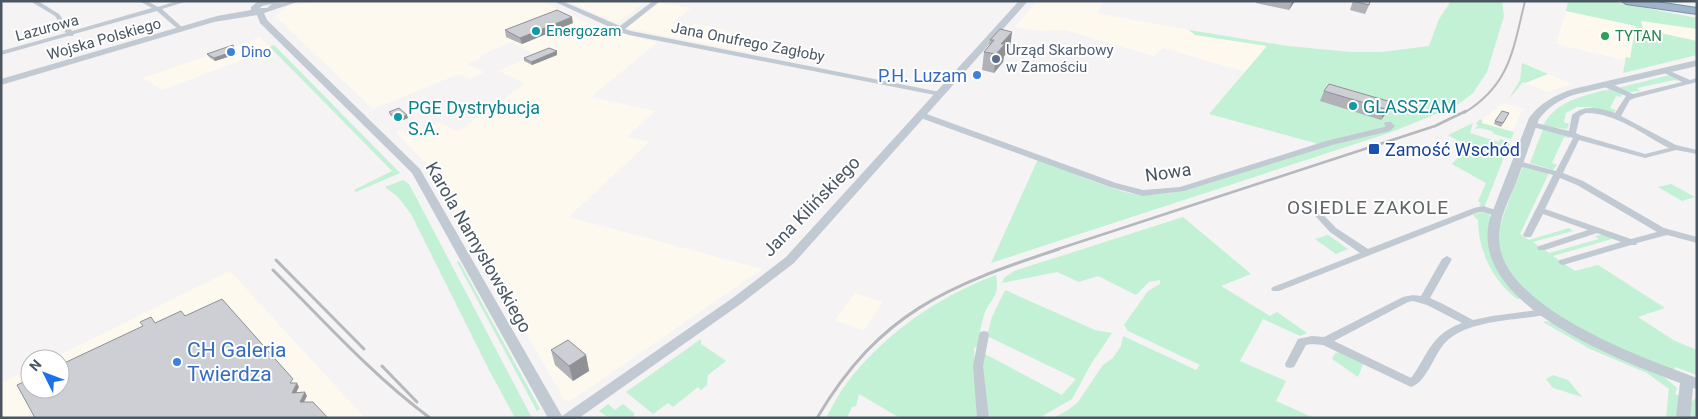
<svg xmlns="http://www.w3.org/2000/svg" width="1698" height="419" viewBox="0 0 1698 419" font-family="Roboto,sans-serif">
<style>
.commercial{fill:#fdf9ef}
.green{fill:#c3f1d5}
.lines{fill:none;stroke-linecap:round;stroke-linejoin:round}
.trunk-casing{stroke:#7690ad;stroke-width:2}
.minor{fill:#c1cad2;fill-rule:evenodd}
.tertiary{fill:#c1cad2;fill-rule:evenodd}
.trunk{fill:#9fb4c9;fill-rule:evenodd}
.rail-far2{stroke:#b5b8bd;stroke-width:2}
.rail-far1{stroke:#b5b8bd;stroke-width:2.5}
.rail{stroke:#b5b8bd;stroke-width:3}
.wall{fill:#b0b2b7}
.shaded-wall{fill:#909195}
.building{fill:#cdcfd5;stroke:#909195}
.culture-dot{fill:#0f9aa8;stroke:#fff;stroke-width:2}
.leisure-dot{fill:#2e9e5b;stroke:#fff;stroke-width:2}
.shop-dot{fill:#3f7fe0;stroke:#fff;stroke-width:2}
.service-dot{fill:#5c6f8a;stroke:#fff;stroke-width:2}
.transit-dot{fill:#1a4fb4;stroke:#fff;stroke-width:2}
.labels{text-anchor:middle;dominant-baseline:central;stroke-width:4;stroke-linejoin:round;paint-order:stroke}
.far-street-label{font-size:15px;fill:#4a5661;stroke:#fff}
.far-culture-label{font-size:15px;fill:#0d838f;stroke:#fff;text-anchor:start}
.far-leisure-label{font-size:15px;fill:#27864d;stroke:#fff;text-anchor:start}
.far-service-label{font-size:15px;fill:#4e5e75;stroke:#fff;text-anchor:start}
.far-shop-label{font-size:15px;fill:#366cbe;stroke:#fff;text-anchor:start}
.shop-label{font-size:18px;fill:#366cbe;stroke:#fff;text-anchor:end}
.culture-label{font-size:18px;fill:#0d838f;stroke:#fff;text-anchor:start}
.transit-label{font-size:18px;fill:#164399;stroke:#fff;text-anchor:start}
.street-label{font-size:18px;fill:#4a5661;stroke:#fff}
.neighbourhood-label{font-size:19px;letter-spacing:1px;fill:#5f6368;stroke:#fff}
.near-shop-label{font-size:21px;fill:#366cbe;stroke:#fff;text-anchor:start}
</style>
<rect width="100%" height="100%" fill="#f5f3f3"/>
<g class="commercial">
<path d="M316 1H542L598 28 658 42 591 97 655 111 627 137 649 142 569 217 762 269 572 400 565 401 433 171 396 132 402 130 407 134 441 123 458 132 525 83 498 71 535 55 511 42 480 56 482 58 468 64 484 72 470 79 459 74 373 109 275 16 288 6Z"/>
<path d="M567 1H647L617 23Z"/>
<path d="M1037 1H1099L1103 2 1097 13 1189 30 1195 35 1267 46 1246 72 1163 48 1153 56 1065 30 1038 31 1015 27Z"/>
<path d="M660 2 691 8 672 23 690 27 694 24 728 30 726 33 770 42 758 54 626 28Z"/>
<path d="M1566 11 1636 26 1630 58 1624 57 1623 60 1556 44Z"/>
<path d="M1644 20 1697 29V41L1646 30 1643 28 1640 21Z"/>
<path d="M260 37 272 49 162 90 143 78Z"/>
<path d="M1548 74 1573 84 1547 92 1525 83Z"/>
<path d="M1503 103 1525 109 1521 113 1513 132 1481 123 1482 119Z"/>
<path d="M230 271 365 418H1V383L30 369V389H60V359H51Z"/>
<path d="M855 293 883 302 864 331 835 320Z"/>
</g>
<g class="green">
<path d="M1451 1H1502L1504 16 1487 72 1473 93 1456 106 1389 133 991 263 1038 159C1064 169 1118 194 1143 195 1162 195 1182 191 1200 186L1322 147 1315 143 1209 114 1267 46 1195 35 1189 30 1288 46 1351 52H1382L1429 46 1439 19Z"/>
<path d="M1562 1H1609L1697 18V29L1641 21 1643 28 1646 30 1697 41V55L1623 73 1626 57 1630 58 1636 26 1566 11 1568 3Z"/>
<path d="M274 45 400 173 356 192 354 190 392 171 270 47Z"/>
<path d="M1522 63 1548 74 1525 83 1523 82 1508 100 1520 80Z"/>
<path d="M1670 75 1679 81 1674 80 1637 88 1640 91 1630 92 1618 88Z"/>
<path d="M1612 89 1622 95 1621 97 1616 96 1610 108 1616 110 1613 113 1592 109 1591 107H1577L1566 113 1564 122 1569 124 1567 129 1543 126C1556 101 1580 97 1605 90L1609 92 1606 90Z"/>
<path d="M1482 119V123L1514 132 1511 139 1494 134 1492 131 1480 128 1475 129 1478 125 1476 124 1478 121Z"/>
<path d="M1473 123 1470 133 1499 142 1500 139 1510 142 1484 208 1479 205 1481 203 1478 201 1486 183 1452 164 1465 150 1466 145 1448 135Z"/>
<path d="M1543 129 1568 136 1569 138 1564 137 1552 163 1557 165 1553 170 1530 163Z"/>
<path d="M1523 166 1549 173 1520 234 1529 240 1569 228 1573 231 1533 242 1549 253 1599 239 1595 236C1601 234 1608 235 1612 239L1553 256 1575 271 1598 265 1665 308 1638 317 1675 341 1697 350V375L1675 367 1674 371C1645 359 1614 348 1586 334 1554 318 1500 278 1498 239 1498 223 1517 183 1523 166Z"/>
<path d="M403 180 409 184 532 418H515L488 368 411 214 398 197 385 187Z"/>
<path d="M1671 184 1695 197 1682 201 1658 187Z"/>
<path d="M1482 212 1489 214 1491 218C1480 255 1500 273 1523 298L1517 299C1493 281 1478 251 1478 220L1473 215Z"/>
<path d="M1183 217 1251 274 1221 286 1270 316 1277 312 1307 333 1300 336 1263 319 1240 361 1286 381 1276 401 1314 418H1054L1068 410 1078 402 1103 365 1113 358 1121 346 1123 336 1196 370 1200 365 1128 331 1124 325 1148 291 1160 284V280L1149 282 1136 295 1098 276 1079 282 1057 272 1002 283 1004 278 1014 271Z"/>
<path d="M1328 235 1348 249 1336 254 1315 239Z"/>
<path d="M459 261 540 409 537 411 457 262Z"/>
<path d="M996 275C1000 299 991 296 984 315 981 325 979 336 977 346L974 348 977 418H900L859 394 856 406 852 407 847 418H826C832 407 838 395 846 384 884 334 937 297 996 275Z"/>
<path d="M1005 290 1095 330 1112 333 1091 364 1072 399 1039 418H987L981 373 985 354 1062 395 1076 379 987 336 992 317Z"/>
<path d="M1546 321 1557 324 1560 329 1663 376 1677 388 1675 394 1692 401 1697 398V418H1666L1669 389 1647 373 1590 349 1543 322Z"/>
<path d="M701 339V344L726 361 708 375 707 385 701 390 698 387 673 407 668 403 653 414 626 392Z"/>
<path d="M1340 352 1363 364 1358 377 1332 359 1335 353Z"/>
<path d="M1553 375 1568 380 1582 397 1553 388 1546 379Z"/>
<path d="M608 404 615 410 623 404 634 413V417L609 418 599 411Z"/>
</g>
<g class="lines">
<g class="trunk-casing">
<path id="trunk" d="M1621 1H1650L1697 8V14L1626 4Z"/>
</g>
<g class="minor">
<path d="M30 1H38L59 14 72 31 152 8 139 1H147L158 7 177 1H188L162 9 184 29V31H180L157 11 74 34 73 36H68L1 55V51L66 33 55 16Z"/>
<path d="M553 1H562L620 26 653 1H660L625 29 631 31 940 92 944 94 940 96 629 35 617 31 616 30Z"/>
<path d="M1663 68 1690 80 1697 78V82L1635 98 1630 100 1621 116 1676 145 1697 150V154L1676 150 1645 158 1579 140 1563 173 1583 181 1664 228 1697 237V243L1667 235 1637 243 1636 245H1631L1563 265 1560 264 1558 262 1560 260 1621 242 1597 233 1545 250H1539L1537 248 1539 246 1588 230 1543 214 1531 237H1525L1523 235 1553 175 1515 165 1514 163 1518 161 1556 171 1573 138 1529 126 1528 124 1532 122 1569 131 1572 115C1585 104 1600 108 1615 113L1626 96 1602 86V82H1608L1633 94 1682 82 1661 71V69ZM1586 113C1617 113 1643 135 1669 148L1645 154 1580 135 1576 133 1580 116ZM1560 178 1577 185 1657 232 1631 239 1545 209Z"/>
<path d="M918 113H924L1116 183 1143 190 1180 187 1326 141 1384 127 1386 126 1384 124 1385 122H1391L1395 126 1390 131 1332 145 1184 191 1143 196 1110 187 918 117 917 115Z"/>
<path d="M1310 203 1313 204 1336 228 1368 249 1474 208 1483 206 1502 212 1503 214 1499 217 1483 212H1479L1279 291H1273L1271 289 1273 287 1360 253 1330 232 1306 206Z"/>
<path d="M1447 256 1452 259 1430 298 1443 304 1473 320 1492 316 1546 309 1550 310 1551 312 1550 314 1546 315C1516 320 1472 320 1449 339 1434 351 1428 382 1411 387L1323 345 1312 344 1306 345 1294 367 1290 368 1286 367 1285 364 1298 339 1312 336 1324 337 1403 297 1413 295 1421 296 1442 259ZM1413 301 1427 305 1462 323C1441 331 1433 341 1422 361 1418 367 1415 373 1411 378L1334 341 1408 302Z"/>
<path d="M984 331 988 332 989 335 983 366 989 418H977L973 366 979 335 980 332Z"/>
</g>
<g class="tertiary">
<path d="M262 1 281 3 300 1 264 13 267 20 420 169 562 416 734 297 786 257 1019 1H1028L794 263 742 303 579 418H548L412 173 260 23 257 15 214 22 1 85V79L217 16 251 10V7L257 2ZM272 4 267 8H260L262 6Z"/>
<path d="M1697 60V66L1573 95C1559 100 1548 107 1539 119 1531 140 1524 162 1516 183 1509 200 1499 218 1499 237 1498 307 1643 358 1697 378V389L1693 388 1690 418H1676L1680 383C1620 360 1466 304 1490 218L1529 118C1540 103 1555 95 1573 89Z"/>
</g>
<use href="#trunk" class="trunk"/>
<path class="rail-far2" d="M1464 113C1510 85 1513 50 1525 1"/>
<path class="rail-far1" d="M1055 250 1435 126 1466 111"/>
<g class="rail">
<path d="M276 260 364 349"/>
<path d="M273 270C324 321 372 375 430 418"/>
<path d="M382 366 417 402"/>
<path d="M817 418C880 312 947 286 1059 249"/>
</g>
</g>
<g class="wall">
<path d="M1256 1H1295L1289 10 1256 3Z"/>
<path d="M1353 1H1371L1365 14 1350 10Z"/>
<path d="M573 23 522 44 506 37 505 30Z"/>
<path d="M1000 29 1010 49 1004 56 1003 62 994 73 982 70 984 52 989 46 990 40Z"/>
<path d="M557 51V55L532 65 524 61V58Z"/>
<path d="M207 54H237L215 61 209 57Z"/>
<path d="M1324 91 1391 102 1387 112 1381 120 1320 101Z"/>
<path d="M389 112 408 118 398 122 390 115Z"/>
<path d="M1507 117 1501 127 1494 124 1495 121Z"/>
<path d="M551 350 586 355 589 371 573 381 555 365Z"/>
</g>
<g class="shaded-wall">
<path d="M1292 1H1295L1289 10Z"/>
<path d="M572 17 573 23 522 44 520 38Z"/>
<path d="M1012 32 1010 49 1004 56 1003 62 994 73 996 54 1001 44Z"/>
<path d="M233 45 237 54 215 61 214 58Z"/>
<path d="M557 51V55L532 65 531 62Z"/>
<path d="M1391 102 1387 112 1381 120 1385 109Z"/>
<path d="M407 115 408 118 398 122 397 119Z"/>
<path d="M586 355 589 371 573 381 569 366Z"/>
<path d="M297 383 299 387 294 397 292 393Z"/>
<path d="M305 392 307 396 302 406 300 402Z"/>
</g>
<g class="building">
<path d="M1353 1H1370L1369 5Z"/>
<path d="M557 10 572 17 520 38 505 30Z"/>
<path d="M1000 29 1012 32 1001 44H1005L996 54 984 52 994 40H990Z"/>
<path d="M233 45 235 51 214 58 207 54Z"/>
<path d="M549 48 557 51 531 62 524 58Z"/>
<path d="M1329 84 1391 102 1385 109 1324 91Z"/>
<path d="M399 108 407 115 397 119 389 112Z"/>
<path d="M1502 111 1509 113 1503 123 1495 121Z"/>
<path d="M222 299 293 379 290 383H297L292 393 305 392 300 402H313L328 418H35L17 385 30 379V389H60V365L143 326 140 322 151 317 155 323 181 311 185 316Z"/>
<path d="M568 340 586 355 569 366 551 350Z"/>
</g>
<g class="culture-dot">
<circle cx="536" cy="31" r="5"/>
<circle cx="1353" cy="106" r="5"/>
<circle cx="398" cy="117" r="5"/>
</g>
<circle class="leisure-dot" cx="1605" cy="36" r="5"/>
<g class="shop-dot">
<circle cx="231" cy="52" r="5"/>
<circle cx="977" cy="75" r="5"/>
<circle cx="177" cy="362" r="5"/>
</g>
<circle class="service-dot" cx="996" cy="59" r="5"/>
<rect class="transit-dot" x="1368" y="143" width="12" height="12" rx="2.5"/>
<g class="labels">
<g class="far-street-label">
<text transform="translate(47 28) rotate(-15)">Lazurowa</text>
<text transform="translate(104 39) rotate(-16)">Wojska Polskiego</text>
<text transform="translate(748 42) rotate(11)">Jana Onufrego Zagłoby</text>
</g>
<g class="far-culture-label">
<text x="546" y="31">Energozam</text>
</g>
<g class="far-leisure-label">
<text x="1615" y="36">TYTAN</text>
</g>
<g class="far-service-label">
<text x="1006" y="50">Urząd Skarbowy<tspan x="1006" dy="17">w Zamościu</tspan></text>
</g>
<g class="far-shop-label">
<text x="241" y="52">Dino</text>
</g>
<g class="shop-label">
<text x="967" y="75">P.H. Luzam</text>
</g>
<g class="culture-label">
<text x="1363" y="106">GLASSZAM</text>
<text x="408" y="107">PGE Dystrybucja<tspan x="408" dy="21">S.A.</tspan></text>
</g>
<g class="transit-label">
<text x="1385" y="149">Zamość Wschód</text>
</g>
<g class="street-label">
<text transform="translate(1168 172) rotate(-8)">Nowa</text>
<text transform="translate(811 206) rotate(-46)">Jana Kilińskiego</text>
<text transform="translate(479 247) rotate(60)">Karola Namysłowskiego</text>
</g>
<g class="neighbourhood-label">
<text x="1368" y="207">OSIEDLE ZAKOLE</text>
</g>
<g class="near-shop-label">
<text x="187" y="350">CH Galeria<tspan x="187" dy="24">Twierdza</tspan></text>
</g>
</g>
<rect width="1698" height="419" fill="none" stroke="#4a5661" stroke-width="5"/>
<g transform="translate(45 374) rotate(312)"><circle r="24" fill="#ffffff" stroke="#b7bbc0"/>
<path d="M0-4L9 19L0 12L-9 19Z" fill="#1a73e8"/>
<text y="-8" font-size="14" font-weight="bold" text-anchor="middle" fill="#4a5661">N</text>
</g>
</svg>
